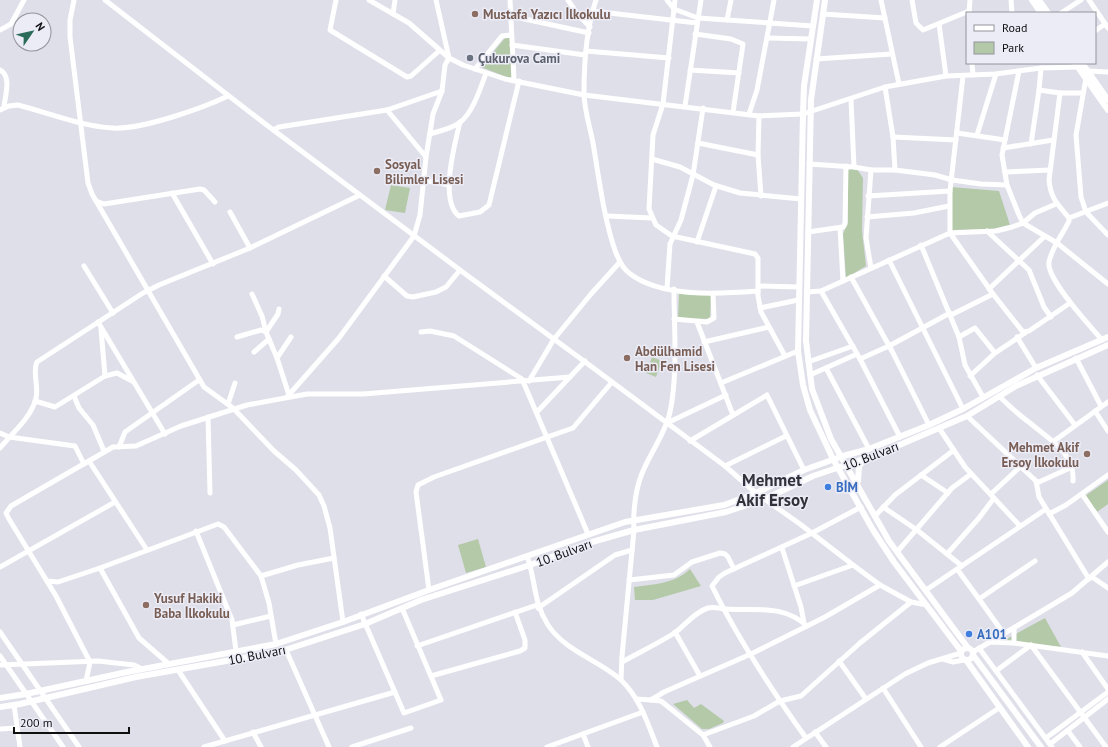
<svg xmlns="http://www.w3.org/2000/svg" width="1108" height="747" viewBox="0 0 1108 747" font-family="'PT Sans',sans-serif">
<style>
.green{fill:#b4c9a8}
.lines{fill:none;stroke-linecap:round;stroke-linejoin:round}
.minor{stroke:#fff;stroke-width:5}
.major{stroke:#fff;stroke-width:6}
.education-dot{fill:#8d6e63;stroke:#ececf7;stroke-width:1.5}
.worship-dot{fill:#6b7280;stroke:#ececf7;stroke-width:1.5}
.shop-dot{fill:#3f7fe0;stroke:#ececf7;stroke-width:1.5}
.labels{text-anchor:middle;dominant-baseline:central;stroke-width:3;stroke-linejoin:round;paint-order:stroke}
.education-label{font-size:13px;font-weight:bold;fill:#785e54;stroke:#ececf7;text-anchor:start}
.worship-label{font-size:13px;font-weight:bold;fill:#5b616d;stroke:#ececf7;text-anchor:start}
.street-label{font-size:13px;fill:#0f0f12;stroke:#ececf7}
.shop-label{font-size:13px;font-weight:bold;fill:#366cbe;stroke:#ececf7;text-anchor:start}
.district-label{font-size:17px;font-weight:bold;fill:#313139;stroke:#ececf7}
</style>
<rect width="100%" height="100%" fill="#dfdfea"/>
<g class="green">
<path d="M508 37 510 39 512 77 509 78 481 67 505 38Z"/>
<path d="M852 169H857L863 178 862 230 866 266 846 278 843 234 848 222V170Z"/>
<path d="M391 185 410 188 405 213 385 210Z"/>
<path d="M951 187 999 191 1010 225 992 229 952 230Z"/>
<path d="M679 294 711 295 710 319 678 318Z"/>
<path d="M652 357 662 361 656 377 646 373Z"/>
<path d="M1108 480V504L1097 512 1085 496Z"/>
<path d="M478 539 486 567 466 573 458 545Z"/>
<path d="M690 569 701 586 653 600H635L634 587C655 584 674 584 690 569Z"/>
<path d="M1045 618 1061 647 1001 642Z"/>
<path d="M687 700 694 708 701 704 724 721 723 723 709 729H702L673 704Z"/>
</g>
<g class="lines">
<g class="minor">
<path d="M74 0 70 20V37L88 183 92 194 204 387 233 408 274 451 296 470 319 495 324 506 330 528 343 622"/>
<path d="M105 0 264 123 464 273 592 367 725 466 756 493 800 524 853 565 880 585 911 602 927 605"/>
<path d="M336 0 330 30 407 77 411 76 439 51"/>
<path d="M369 0 409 23 449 58 463 65 505 79 584 95 759 116 803 114 885 87 946 76 996 74 1041 68 1078 67"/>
<path d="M510 0 514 80"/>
<path d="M568 0 579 16 590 27"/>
<path d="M596 0C586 29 584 62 584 93 584 109 590 127 593 143 599 178 604 220 616 253 619 260 622 268 629 273 661 298 719 294 758 291"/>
<path d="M667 0 674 9 698 18 813 26"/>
<path d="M675 0 663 104 653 135 649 209 656 225 672 236 755 254 758 258V296L761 312 785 356"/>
<path d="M881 0 899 84"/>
<path d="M912 0 916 23 923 30 969 11"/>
<path d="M1011 0 1012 13"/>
<path d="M1089 0 1108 28"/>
<path d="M592 11 697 23"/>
<path d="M969 13 970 0"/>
<path d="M1061 13 1081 0"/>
<path d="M393 14 395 0"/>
<path d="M823 14 885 18"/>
<path d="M511 16 589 33"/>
<path d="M727 20 731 0"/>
<path d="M939 24 946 76"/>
<path d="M0 30 11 24 24 0"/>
<path d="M1095 31 1105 24"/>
<path d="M695 34 731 39 743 44 733 112"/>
<path d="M768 38 811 39"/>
<path d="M512 45 585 55"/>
<path d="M586 51 669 58"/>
<path d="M816 59 892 54"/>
<path d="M972 63 973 75"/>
<path d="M475 69 502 36 511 35"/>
<path d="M0 70C12 76 5 96 4 107"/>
<path d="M690 70 739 73"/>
<path d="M1019 71 1002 155 1007 185 1019 215 1023 223 1057 243 1108 284"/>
<path d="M1085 72 1088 71 1108 72"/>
<path d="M963 76 950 191V233L993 294 1023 332 1029 331 1070 303"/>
<path d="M1086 78 1076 135 1081 197 1086 212 1108 235"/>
<path d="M885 87 893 137 895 170"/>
<path d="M1039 90 1060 93H1083"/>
<path d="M1060 93 1049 180C1051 200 1058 204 1069 218V221C1063 234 1052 247 1049 262 1046 279 1090 326 1102 340"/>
<path d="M851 100 854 167"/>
<path d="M685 106 701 0"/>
<path d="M0 110 9 106 18 105C49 113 80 126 113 128 141 130 203 108 228 96"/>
<path d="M387 110 426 157"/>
<path d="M749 114 757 90 774 0"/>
<path d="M759 116 758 155 761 196"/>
<path d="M460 122C455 143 439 201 459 216L480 212 489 205 519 81"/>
<path d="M273 130 279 127 387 110 442 91"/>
<path d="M957 133 1005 140"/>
<path d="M430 134C439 131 451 129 459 123 472 115 481 87 486 73"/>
<path d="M977 135 996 74"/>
<path d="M893 137 956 140"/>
<path d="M698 143 758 155"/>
<path d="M1031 144 1039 90 1041 68"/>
<path d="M1003 148 1053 140"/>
<path d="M652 159 680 167 714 185 740 193 801 199"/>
<path d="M809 164 854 167 871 170H895L935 175 952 180 981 184 1007 185"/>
<path d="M1005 172 1050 170"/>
<path d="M423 180 449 185"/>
<path d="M172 193 213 264"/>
<path d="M868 196 950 191"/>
<path d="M96 201 104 204 200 189 204 190 215 202"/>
<path d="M230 212 250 248"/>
<path d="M607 216 652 218"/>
<path d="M867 217 914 213 949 206"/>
<path d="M1069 218 1108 203"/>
<path d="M840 228 843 281"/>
<path d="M987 231 1029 270 1044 307 1051 317"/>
<path d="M808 232 843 227 845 224 846 166"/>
<path d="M697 242 716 186"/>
<path d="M921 245 959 337 965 365 983 397"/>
<path d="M889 260 963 409"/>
<path d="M84 266 113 313"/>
<path d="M871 268 866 238 871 170"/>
<path d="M384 276 407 296 413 297 436 292 446 287 460 270"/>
<path d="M851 277 893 353 929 425"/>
<path d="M758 286 799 287"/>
<path d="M667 288 670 244 681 220 693 175 703 108"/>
<path d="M989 289 1045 236"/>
<path d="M821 291 860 359 900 437"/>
<path d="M807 292 821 291 950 233 996 231 1012 227 1023 223 1035 213 1056 204"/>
<path d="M252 294 262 316 266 332 277 358 289 395"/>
<path d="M760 308 798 300"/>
<path d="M951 315 993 294"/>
<path d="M674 319 707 322 714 318 713 295"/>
<path d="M98 322 165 434"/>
<path d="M697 322 733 415"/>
<path d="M101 329 105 376"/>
<path d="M421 332 430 331 454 336 522 379 588 534"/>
<path d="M237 337 261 330 266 332 278 314 279 309"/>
<path d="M959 337 975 328 995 353 1025 333"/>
<path d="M1017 337 1036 368"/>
<path d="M704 342 769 327"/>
<path d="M254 352 269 339"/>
<path d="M277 358 291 337"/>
<path d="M1076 358 1101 406"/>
<path d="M860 359 889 346 950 313"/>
<path d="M808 362 853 346"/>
<path d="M826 368 869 449"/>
<path d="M810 375 857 354"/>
<path d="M1037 375 1075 425"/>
<path d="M970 376 995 353"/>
<path d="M529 381 554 339 591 294 620 262"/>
<path d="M721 383 798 351"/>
<path d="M74 396 79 408 93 425 104 451"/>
<path d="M999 396C1009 406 1019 415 1030 423 1049 439 1075 453 1073 481"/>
<path d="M287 397 339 338 414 236 420 215 426 157 433 114 442 91 445 65 449 58 436 0"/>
<path d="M35 401 55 407 105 376 117 373 132 381"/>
<path d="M228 404 235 383"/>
<path d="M1095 411 1108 431"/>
<path d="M537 412 585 361"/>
<path d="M967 416 1036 481 1039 482 1072 467"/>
<path d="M208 417 210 493"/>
<path d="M667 423 726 395"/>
<path d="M939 428 965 467 1020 526"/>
<path d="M0 433 9 437 75 446 84 464"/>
<path d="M690 441 767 395 804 470"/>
<path d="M1054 441 1108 402"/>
<path d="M119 447 125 432 199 380"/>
<path d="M0 448C12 433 32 417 36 398 39 386 32 372 37 362L143 293 159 285 250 248 360 195"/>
<path d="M89 461 147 550"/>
<path d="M725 466 786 436"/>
<path d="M921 475 948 493"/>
<path d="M1036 481 1039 497 1089 579"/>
<path d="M991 494 1021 466"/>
<path d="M1082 494 1108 532"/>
<path d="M883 507 917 530 962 566"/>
<path d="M1049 514 1066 505 1108 475"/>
<path d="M875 516 895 495 954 450"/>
<path d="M196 531 232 620 236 651"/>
<path d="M782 548 801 607 804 623"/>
<path d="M897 552 952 488 971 474"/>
<path d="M947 554 979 518 994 498"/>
<path d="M527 556C536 581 533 602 548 625 566 652 599 660 621 680 640 698 648 724 657 747"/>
<path d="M0 567 115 502"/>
<path d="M100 568 139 638 169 664"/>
<path d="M957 569 979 599 1035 561"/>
<path d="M261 576 298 565 334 558"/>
<path d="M1092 577 1108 588"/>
<path d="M629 580 674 575 692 562 720 553 725 554 728 557 734 569"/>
<path d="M47 581 58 582 100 568 218 524 224 527 261 576 269 603 276 644"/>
<path d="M794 586 853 565"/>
<path d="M429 590 416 492 418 485 434 477 573 428 612 382"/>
<path d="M926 590 1046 509"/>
<path d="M979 599 1004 634"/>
<path d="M538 608 615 555 632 550"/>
<path d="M361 614 404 713 441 700 402 608"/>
<path d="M233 625 271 616"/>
<path d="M1014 629V643"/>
<path d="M0 632 79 747"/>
<path d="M675 632 700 676"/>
<path d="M990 642 1072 593 1108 562"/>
<path d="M417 646 537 605"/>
<path d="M979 648 1052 747"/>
<path d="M286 650 329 747"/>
<path d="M973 652 990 642 1014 643 1108 656"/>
<path d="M1082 652 1108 689"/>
<path d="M0 656 63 747"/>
<path d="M943 659 953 662 964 660"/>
<path d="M839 661 866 699"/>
<path d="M622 662C640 652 659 643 676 632 686 624 695 612 708 608 715 606 719 609 726 609 756 611 783 604 807 626"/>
<path d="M0 665 98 661 134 665 142 669"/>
<path d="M178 670 225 741"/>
<path d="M996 671 1031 645 1106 747"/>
<path d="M431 676 520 651 525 648V640L515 612"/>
<path d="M621 680 622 656 634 530C633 514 635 492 641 476 649 454 665 435 670 412 678 375 674 327 674 289"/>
<path d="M86 681 90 662 56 596 9 519 6 513 11 506 113 447 136 446 181 426 247 405 307 394H363L570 377"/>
<path d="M883 688 921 747"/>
<path d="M636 699 651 700 664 692 751 654 825 617 880 585"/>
<path d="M651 700 661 701 703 735 710 747"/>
<path d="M14 705 20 747"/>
<path d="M0 729 17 728"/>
<path d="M1068 731 1080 747"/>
<path d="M253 732 261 747"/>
<path d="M815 732 826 747"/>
<path d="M583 734 588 747"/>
<path d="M703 735 754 716 780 701 801 696 860 643 911 602"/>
<path d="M806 738C771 689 738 639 712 586L719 577 725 573 812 533 861 507"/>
<path d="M1046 738 1108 692"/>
<path d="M1050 744 1108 699"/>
<path d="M204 747 395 692"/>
<path d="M352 747 411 728"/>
<path d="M547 747 643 712"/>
<path d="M793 747 905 674 928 663 961 653"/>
<path d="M940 747 999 708"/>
</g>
<g class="major">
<path d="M817 0 804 86 803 114 798 351 803 385 810 410 833 459 873 530 894 562 961 651"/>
<path d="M825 0 811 100 806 341 812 389 831 439 889 541 968 648"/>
<path d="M1032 0 1041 13"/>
<path d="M1039 0 1048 13"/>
<path d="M1075 63 1108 110"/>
<path d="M1082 63 1108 100"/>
<path d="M858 481 859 466 864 460"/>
<circle cx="967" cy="654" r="6"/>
<path d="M973 655 1041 747"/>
<path d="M966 660 1028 747"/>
<path d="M0 698 26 694 127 672 276 644 343 622 429 590 625 522 724 505 756 493 804 470 843 456 869 449 929 425 963 409 1036 368 1108 337"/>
<path d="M0 707 20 704 136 677 282 651 365 624 421 600 530 565 592 542 634 530 726 512 765 499 813 476 876 455 967 416 1016 386 1108 345"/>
</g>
</g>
<g class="education-dot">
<circle cx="475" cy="14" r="4"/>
<circle cx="377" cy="171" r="4"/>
<circle cx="627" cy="358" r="4"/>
<circle cx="1087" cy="454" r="4"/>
<circle cx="146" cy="605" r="4"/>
</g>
<circle class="worship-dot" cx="470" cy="58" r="4"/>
<g class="shop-dot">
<circle cx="828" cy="487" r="4"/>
<circle cx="969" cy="634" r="4"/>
</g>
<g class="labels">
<g class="education-label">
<text x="483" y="14">Mustafa Yazıcı İlkokulu</text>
<text x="385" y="164">Sosyal<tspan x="385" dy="15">Bilimler Lisesi</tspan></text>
<text x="635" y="351">Abdülhamid<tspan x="635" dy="15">Han Fen Lisesi</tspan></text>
<text x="1079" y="447" text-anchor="end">Mehmet Akif<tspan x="1079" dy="15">Ersoy İlkokulu</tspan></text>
<text x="154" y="598">Yusuf Hakiki<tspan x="154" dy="15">Baba İlkokulu</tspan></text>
</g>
<g class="worship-label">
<text x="478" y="58">Çukurova Cami</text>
</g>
<g class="street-label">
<text transform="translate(871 456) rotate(-21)">10. Bulvarı</text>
<text transform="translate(564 553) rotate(-20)">10. Bulvarı</text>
<text transform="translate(257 655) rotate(-11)">10. Bulvarı</text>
</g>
<g class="shop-label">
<text x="836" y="487">BİM</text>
<text x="977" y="634">A101</text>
</g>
<g class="district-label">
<text x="772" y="480">Mehmet<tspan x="772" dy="20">Akif Ersoy</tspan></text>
</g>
</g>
<rect x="966" y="12" width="130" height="52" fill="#ececf7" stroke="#94949b"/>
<rect x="974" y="25" width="20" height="6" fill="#ffffff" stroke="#94949b"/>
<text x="1002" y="32" font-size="12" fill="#0f0f12">Road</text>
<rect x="974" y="42" width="20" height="12" fill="#b4c9a8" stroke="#94949b"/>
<text x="1002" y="52" font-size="12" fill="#0f0f12">Park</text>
<g transform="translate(32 32) rotate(56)"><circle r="19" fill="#ececf7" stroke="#94949b"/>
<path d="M0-3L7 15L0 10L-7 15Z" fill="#2b6b5a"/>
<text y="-6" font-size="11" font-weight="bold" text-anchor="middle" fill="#0f0f12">N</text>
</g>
<path d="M14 727v6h115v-6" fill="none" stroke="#0f0f12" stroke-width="2"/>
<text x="20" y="727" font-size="12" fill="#0f0f12" stroke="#ececf7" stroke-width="3" paint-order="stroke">200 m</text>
</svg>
